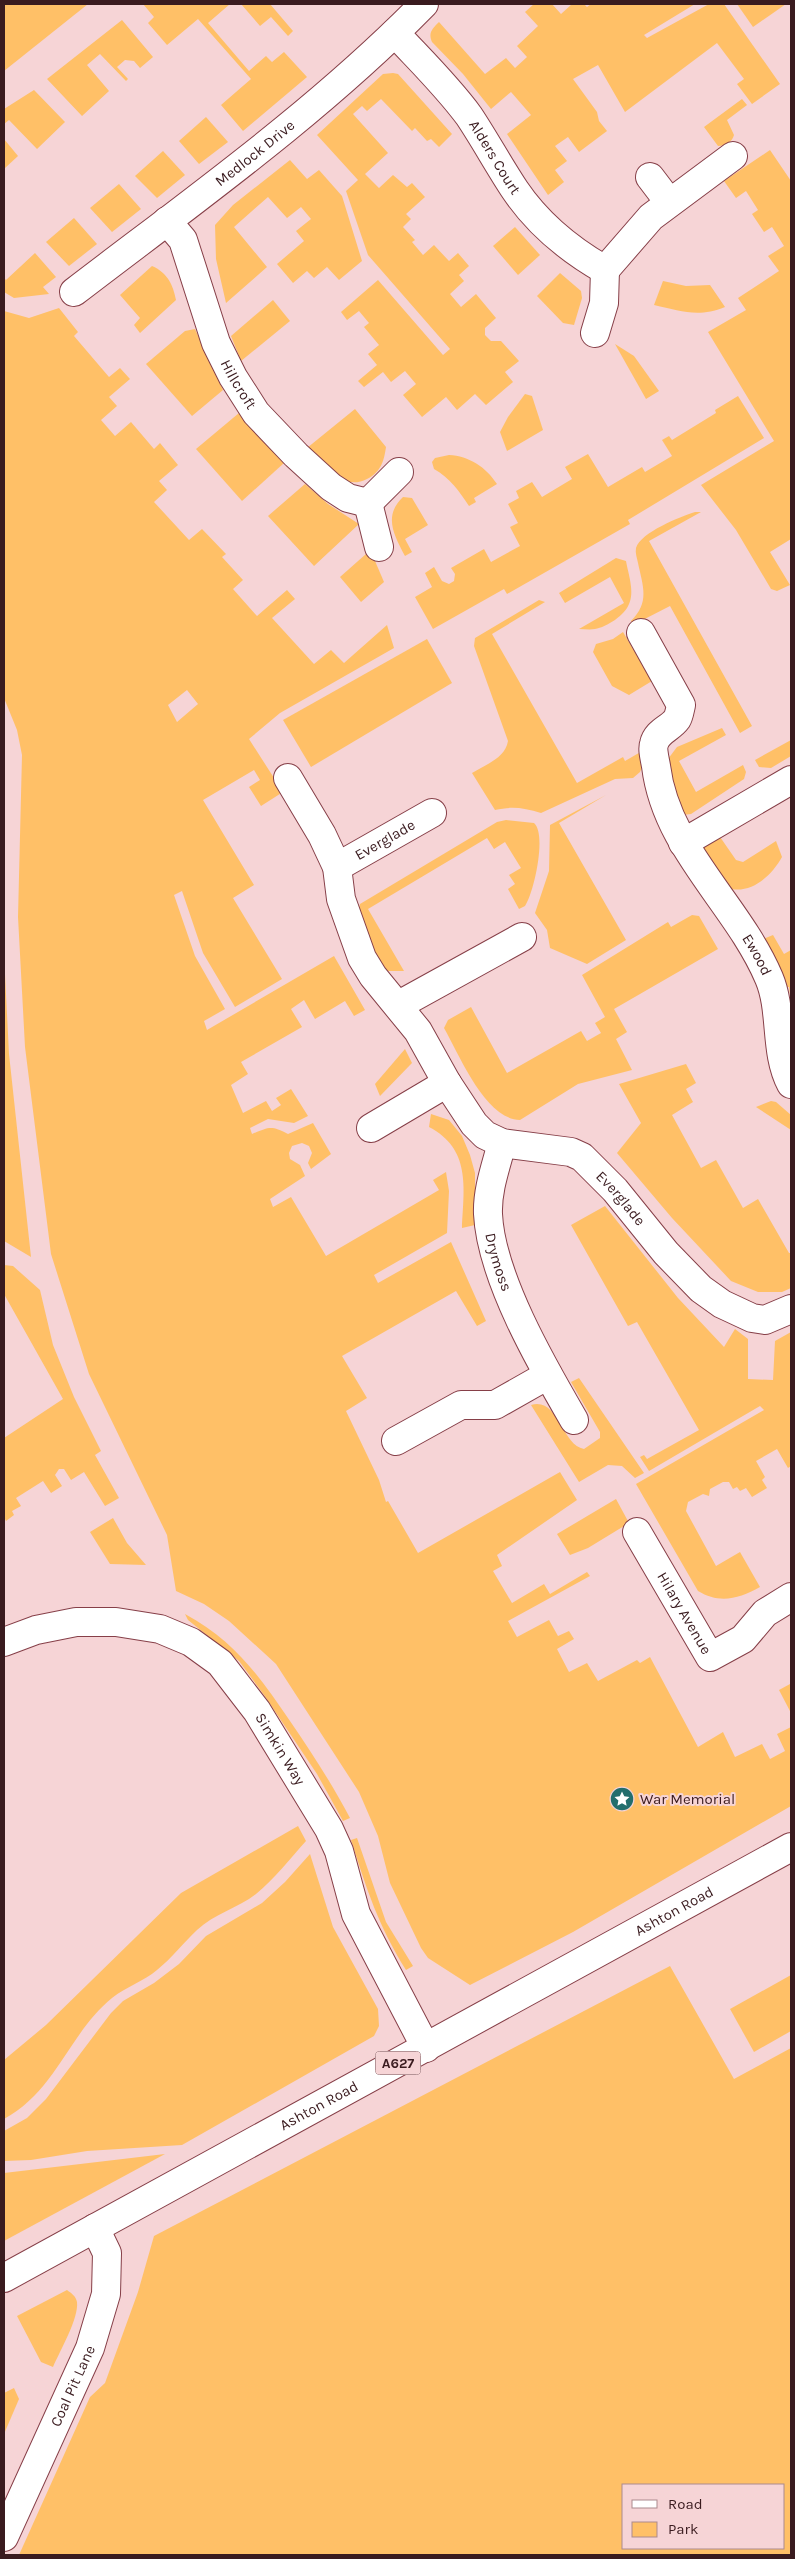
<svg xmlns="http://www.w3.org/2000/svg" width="795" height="2559" viewBox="0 0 795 2559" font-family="Karla,sans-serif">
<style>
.green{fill:#ffc067;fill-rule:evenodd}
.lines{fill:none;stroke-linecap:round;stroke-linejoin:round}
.street-casing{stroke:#863f48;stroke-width:30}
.secondary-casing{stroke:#863f48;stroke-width:30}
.highway-casing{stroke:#863f48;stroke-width:30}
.street{stroke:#fff;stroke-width:28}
.secondary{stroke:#fff;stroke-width:28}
.highway{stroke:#fff;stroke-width:28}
.labels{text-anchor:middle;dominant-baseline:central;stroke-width:4;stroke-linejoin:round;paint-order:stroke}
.shield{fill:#f6d4d6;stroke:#725256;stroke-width:1}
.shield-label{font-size:14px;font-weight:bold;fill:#3a1b1f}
.street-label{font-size:15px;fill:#3a1b1f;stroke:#f6d4d6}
.poi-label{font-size:15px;fill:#3a1b1f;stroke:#f6d4d6;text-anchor:start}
</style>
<rect width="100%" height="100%" fill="#f6d4d6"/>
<g class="green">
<path d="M4 4H88L4 71Z"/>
<path d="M143 4H230L208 23 249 71 266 56 272 62 284 52 307 77 243 131 221 105 251 79 198 19 167 45 148 23 154 17Z"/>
<path d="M241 4H270L293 31 288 36 271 17 260 26Z"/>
<path d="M534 4H552L561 14 572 4H584L587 7 591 4H695L644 35 647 38 709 4H724L780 84 752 104 737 84 744 79 717 43 625 112 598 65 573 79 597 112 599 121 607 131 579 152 568 137 555 146 567 161 555 170 564 182 548 195 507 134 531 115 511 92 491 109 463 74 432 42C428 33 432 29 439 22L485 74 506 58 515 68 527 57 517 46 538 26 525 12Z"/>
<path d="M737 4H786L753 27Z"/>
<path d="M122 20 153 57 140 68 134 61 125 60 117 67 128 79 126 81 100 54 87 65 109 91 82 116 47 79Z"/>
<path d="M393 73 398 74 452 134 439 147 431 139 427 141 415 128 412 131 381 99 367 111 362 106 353 114 388 153 365 174 379 188 393 175 407 187 412 183 425 197 406 214 411 219 403 227 415 240 412 242 423 255 434 245 449 261 458 253 469 266 459 275 464 281 450 294 461 307 476 294 496 318 485 328V335L491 341H501L519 361 505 372 513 382 486 405 475 394 457 410 446 397 422 417 403 395 416 384 405 371 391 382 383 372 364 387 358 381 377 365 368 354 379 345 364 327 369 323 359 311 347 320 341 312 378 280 443 355 450 349 368 255 346 191 358 180 317 135 383 74Z"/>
<path d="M34 90 65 122 37 149 9 120 4 124V109Z"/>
<path d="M742 99 747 105 727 120 734 135C732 142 726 146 718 146L704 127Z"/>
<path d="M206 117 228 142 199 164 179 141Z"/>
<path d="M4 139 18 156 4 169Z"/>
<path d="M770 150 791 181V539L770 552 790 585 777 591 771 589 736 530 701 485 774 441 708 332 746 310 738 298 779 271 768 256 784 246 772 227 764 232 752 214 758 210 746 191 736 198 724 181Z"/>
<path d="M163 151 185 175 157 198 135 176Z"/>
<path d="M290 160 307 179 319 170 342 196 362 261 339 280 327 267 314 278 307 271 293 283 277 264 304 241 296 231 311 219 301 207 287 218 268 197 234 227 267 267 226 303 216 259 215 225 233 205Z"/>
<path d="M119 184 141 209 112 232 90 208Z"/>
<path d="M74 218 97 244 69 266 46 242Z"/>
<path d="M515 227 540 255 518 275 493 246Z"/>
<path d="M35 253 56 277 43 287 49 294 14 298 4 292V278L6 280Z"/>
<path d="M152 266C168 273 173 285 176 300L140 333 134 325 140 318 120 295Z"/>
<path d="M560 273 581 291 582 298 574 325 563 323 537 296Z"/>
<path d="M663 281 686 286 710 285 725 307C698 318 681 311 654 305Z"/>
<path d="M273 300 290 321 241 361 231 336Z"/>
<path d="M59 308 78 332 74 336 109 377 120 368 130 379 109 397 117 406 101 420 115 436 131 422 154 449 160 443 178 465 159 481 167 490 154 502 189 540 202 529 226 554 222 557 243 580 233 589 257 616 287 590 295 599 272 618 314 664 331 650 344 663 387 625 394 648 280 713 249 739 283 792 261 806 249 787 260 780 254 770 203 800 254 885 233 898 282 979 235 1007 203 953 182 891 174 895 195 956 225 1009 204 1021 207 1030 334 956 365 1010 354 1016 345 1001 315 1019 304 1000 291 1009 302 1027 241 1062 248 1074 231 1085 243 1113 266 1101 272 1111 281 1105 276 1098 291 1089 308 1116 294 1123 268 1119 250 1128 252 1134C269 1127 271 1125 288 1134L313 1123 331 1154 311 1169 308 1163 312 1153 309 1146 302 1143 292 1146 289 1153 290 1159 300 1165 305 1176 270 1199 273 1207 291 1197 326 1256 439 1190 433 1180 446 1172 449 1191 447 1233 374 1275 378 1283 451 1242 486 1321 477 1326 456 1291 342 1356 367 1398 346 1411 379 1480 386 1502 388 1501 418 1553 560 1472 577 1500 497 1555 502 1566 493 1571 512 1603 544 1584 550 1594 587 1572 590 1576 508 1621 517 1637 549 1620 558 1636 569 1631 574 1639 557 1649 569 1672 587 1663 598 1681 637 1660 640 1663 650 1657 698 1747 723 1732 735 1757 762 1744 770 1759 785 1751 777 1734 791 1727V1806L573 1932 470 1985 428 1958 421 1948 390 1883 378 1836 359 1792 276 1664 229 1621 204 1604 176 1591 167 1535 89 1374 51 1254 25 1047 18 917 22 755 17 730 4 698V311L29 318ZM187 690 198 704 177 722 168 705Z"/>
<path d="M195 329 223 390 192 416 146 364 185 331Z"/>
<path d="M615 344 634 356 659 391 646 399Z"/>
<path d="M525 394 532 396 543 430 507 451 500 432 508 417Z"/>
<path d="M738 396 764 438 628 520 630 524 507 594 504 589 433 629 415 597 432 587 425 573 434 567 442 581 449 584 454 581 455 574 451 568 484 549 491 562 520 546 510 527 518 523 508 504 519 498 516 491 532 482 542 497 572 479 565 467 588 454 608 487 642 467 645 472 672 456 662 440 669 436 672 440 716 413 715 410Z"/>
<path d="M355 409 386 447C384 461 381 472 367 479 342 492 324 464 307 448Z"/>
<path d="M239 413 284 463 242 501 196 449Z"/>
<path d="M449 455C469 456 486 467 497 484L474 498 476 502 469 506C459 491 450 478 434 469L432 462 435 458Z"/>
<path d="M305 484 328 504 359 524 314 566 268 516Z"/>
<path d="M403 497 412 498 428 525 405 539 412 552 405 556C394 535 383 516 403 497Z"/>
<path d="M695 512H701L649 541 752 726 740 733 670 606 633 625 631 621C650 602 643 587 638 563 637 558 635 553 636 548 641 532 680 517 695 512Z"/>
<path d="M366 554 375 561 384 582 361 602 340 577Z"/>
<path d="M616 558 626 561C628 573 635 592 629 604 625 615 607 627 595 629 590 630 584 629 579 629L624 603 610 577 565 603 559 593Z"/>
<path d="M539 600 545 602 492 634 577 783 623 757 625 761 644 750 643 765 640 772 633 778 615 779 541 813C524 808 512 806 495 810L472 773C487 764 505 758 508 741L474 646 475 638Z"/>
<path d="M623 632 652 681 629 695 612 686 593 652 596 644 613 639Z"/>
<path d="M427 639 452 683 311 767 283 720Z"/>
<path d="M722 728 726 735 679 761 696 792 743 765 746 772 744 779 691 814 683 815 662 767 677 747Z"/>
<path d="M791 740V756L771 768 759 767 755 760Z"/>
<path d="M606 795 559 823 626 940 587 964 550 948 547 930 535 913 549 871 550 825Z"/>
<path d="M506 820 534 823C547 834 534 893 525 906L519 909 508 889 515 884 509 875 521 868 505 842 494 849 487 838 368 909 404 971H388L381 967 358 912 360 904 497 822Z"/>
<path d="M718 834 736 860 743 862 776 841 782 857C772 875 753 893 731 889L701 850 702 845Z"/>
<path d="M692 915 699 916 718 949 614 1009 627 1032 616 1039 632 1070 578 1084 520 1120C485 1119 460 1056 444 1028L448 1020 471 1007 507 1073 581 1031 587 1041 601 1033 595 1023 605 1017 582 975 668 922 671 927Z"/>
<path d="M773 935 784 954 791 950V1002L789 987H784L761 940Z"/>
<path d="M4 954 9 1054 31 1257 4 1241Z"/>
<path d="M405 1049 412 1063 380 1096 375 1084Z"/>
<path d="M686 1064 696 1083 686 1089 693 1102 672 1115 701 1168 716 1160 743 1208 758 1199 789 1253H791V1288L782 1292H758L731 1281 672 1218 617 1153 641 1123 619 1084Z"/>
<path d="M771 1101 776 1102 791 1115V1130L756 1107Z"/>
<path d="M431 1114 449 1120 462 1136 470 1155 475 1173V1225L462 1228C464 1187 471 1149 429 1127Z"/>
<path d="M605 1206 678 1298 724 1347 735 1329 748 1339V1379L773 1380 775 1341 791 1332V1466L788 1468 777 1449 756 1461 765 1477 762 1480 767 1488 752 1497 746 1488 740 1491 737 1487 733 1489 729 1482H723L710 1489 709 1496 703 1494 688 1502 686 1511 716 1566 740 1552 760 1587C739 1599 719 1604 698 1591L636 1484 764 1410 760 1406 649 1471 640 1457 644 1455 647 1459 699 1430 637 1322 628 1326 571 1225Z"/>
<path d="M4 1265 13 1266 40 1290 53 1345 74 1397 101 1451 95 1455 119 1498 105 1506 84 1472 71 1480 64 1469H59L55 1475 62 1486 51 1493 43 1481 16 1498 21 1506 12 1511 14 1515 6 1521 4 1517V1438L63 1399 4 1294Z"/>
<path d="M579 1378 644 1473 635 1478 622 1466 608 1465 579 1482 531 1405C559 1397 561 1445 584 1449L600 1438V1432L571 1382Z"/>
<path d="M616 1499 629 1523 588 1548 570 1555 557 1534Z"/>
<path d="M113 1518 127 1543 146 1565 110 1564 90 1532Z"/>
<path d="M185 1614C235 1641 259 1676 290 1721 312 1753 332 1784 350 1818L343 1821 317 1774 264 1695 239 1661 188 1620Z"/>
<path d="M790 1684 791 1685V1713L779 1690Z"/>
<path d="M298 1826 306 1841C290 1859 274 1879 256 1894 238 1908 214 1914 197 1930 184 1942 172 1958 157 1970 144 1981 126 1987 112 1998 69 2033 56 2091 4 2119V2060L46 2025 181 1893Z"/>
<path d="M357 1838 386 1922 413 1966 406 1970C378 1925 367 1890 351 1840Z"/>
<path d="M310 1854 333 1927 378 2009 379 2026 374 2036 182 2145 87 2151 31 2160 4 2161V2131L27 2118 46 2099 111 2013 123 2001 154 1983 179 1964 206 1936 262 1903 285 1882Z"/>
<path d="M670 1966 734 2079 791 2048V2555H19L90 2397 105 2383 138 2292 154 2236ZM624 2485H784V2548H624Z"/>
<path d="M791 1975V2031L754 2052 730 2009Z"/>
<path d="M165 2154 4 2241V2173Z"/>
<path d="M67 2290C71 2293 76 2296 77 2302 79 2318 60 2351 53 2367L41 2362 17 2316Z"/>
<path d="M14 2388 19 2399 4 2434V2393Z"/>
</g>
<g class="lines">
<g class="street-casing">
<g id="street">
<path id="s1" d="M395 33C420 60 447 86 469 116 485 140 499 166 515 190 538 224 570 250 605 270L651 217 733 156"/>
<path d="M650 177 669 202"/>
<path id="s2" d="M167 221 183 240 216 343 233 377 256 413 296 455 331 487 348 498 368 503"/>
<path id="s3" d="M74 292C194 200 318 112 424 4"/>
<path d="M595 333 604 303 605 270"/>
<path d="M368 503 379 547"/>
<path d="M368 503 399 472"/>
<path id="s4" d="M641 633 681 705C680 709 679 716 677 719 670 729 657 731 654 744 652 749 655 760 656 766 666 849 737 903 769 978 783 1011 774 1052 791 1084"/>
<path id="s5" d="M288 778 322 835 337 867 341 899 362 958 373 976 418 1031 447 1083 474 1124 485 1135 502 1143 571 1152 582 1157 615 1190 666 1253 701 1289 722 1304 752 1318 765 1320 791 1309"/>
<path d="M683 843 791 780"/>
<path id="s6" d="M337 867 432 813"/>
<path d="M399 1005 522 937"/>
<path d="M371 1128 447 1083"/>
<path id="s7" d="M502 1143C496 1166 487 1190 488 1214 491 1277 542 1365 574 1420"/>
<path d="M396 1441 461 1405H495L548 1375"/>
<path id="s8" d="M637 1532 710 1657 743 1639 765 1613 791 1597"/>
<path id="s9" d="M4 1642 36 1630 76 1622H116L160 1629 191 1642 220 1663 257 1711 329 1829 339 1851 356 1914 426 2048"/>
</g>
</g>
<g class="secondary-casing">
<g id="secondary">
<path id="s10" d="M4 2537 90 2348 106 2294 107 2253 95 2228"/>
</g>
</g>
<g class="highway-casing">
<g id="highway">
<path id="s11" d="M4 2278 791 1847"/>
</g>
</g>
<use href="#street" class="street"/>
<use href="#secondary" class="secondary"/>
<use href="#highway" class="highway"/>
</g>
<defs>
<g id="sight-disc" transform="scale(1.25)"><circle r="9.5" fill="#236e6d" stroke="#f6d4d6"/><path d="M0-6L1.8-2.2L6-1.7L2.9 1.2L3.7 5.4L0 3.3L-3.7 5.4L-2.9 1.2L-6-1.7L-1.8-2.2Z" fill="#fff"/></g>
</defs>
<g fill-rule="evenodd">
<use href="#sight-disc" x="622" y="1799"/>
</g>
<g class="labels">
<rect class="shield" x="375.5" y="2051.5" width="45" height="23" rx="4"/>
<g class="shield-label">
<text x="398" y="2063">A627</text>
</g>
<g class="street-label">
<text stroke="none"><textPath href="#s3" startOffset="228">Medlock Drive</textPath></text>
<text stroke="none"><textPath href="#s1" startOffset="160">Alders Court</textPath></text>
<text stroke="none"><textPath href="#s2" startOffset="180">Hillcroft</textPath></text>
<text stroke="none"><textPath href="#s6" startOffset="55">Everglade</textPath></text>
<text stroke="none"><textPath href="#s4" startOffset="370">Ewood</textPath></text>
<text stroke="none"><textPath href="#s5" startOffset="570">Everglade</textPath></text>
<text stroke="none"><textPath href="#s7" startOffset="122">Drymoss</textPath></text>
<text stroke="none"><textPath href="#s8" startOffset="94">Hilary Avenue</textPath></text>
<text stroke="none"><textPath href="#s9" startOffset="334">Simkin Way</textPath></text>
<text stroke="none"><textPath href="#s11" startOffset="764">Ashton Road</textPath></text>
<text stroke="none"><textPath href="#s11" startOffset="359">Ashton Road</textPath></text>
<text stroke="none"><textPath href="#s10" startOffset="166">Coal Pit Lane</textPath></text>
</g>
<g class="poi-label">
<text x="640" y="1799">War Memorial</text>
</g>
</g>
<rect width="795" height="2559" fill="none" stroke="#3a1b1f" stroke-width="10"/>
<rect x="622" y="2484" width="162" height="65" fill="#f6d4d6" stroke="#ab8a8d"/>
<rect x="632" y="2500" width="25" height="8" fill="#ffffff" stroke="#ab8a8d"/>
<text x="668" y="2509" font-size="15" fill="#3a1b1f">Road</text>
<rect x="632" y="2522" width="25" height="15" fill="#ffc067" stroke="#ab8a8d"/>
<text x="668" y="2534" font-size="15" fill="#3a1b1f">Park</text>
</svg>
